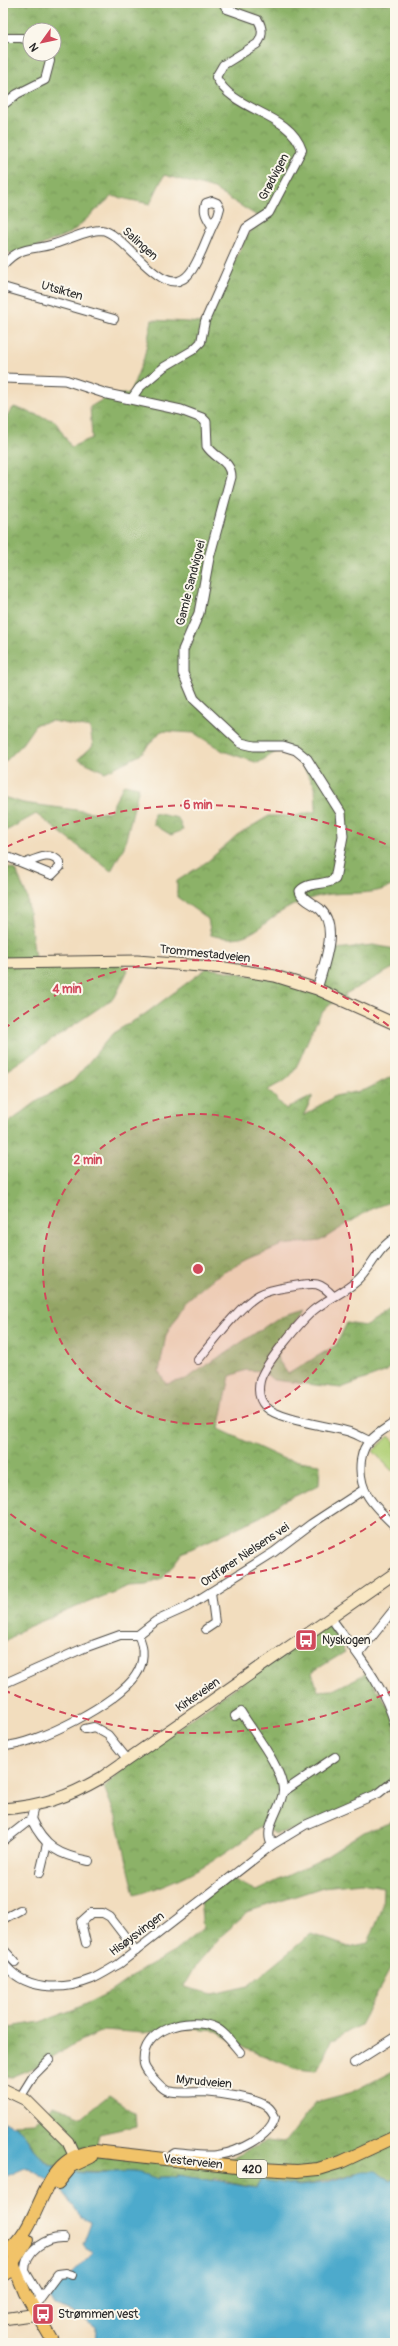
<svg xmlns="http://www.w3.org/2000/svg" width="398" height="2346" viewBox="0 0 398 2346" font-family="Pangolin,sans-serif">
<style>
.grass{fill:#b1d077;stroke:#6e7e51}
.forest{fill:url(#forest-crowns);stroke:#5c6e4a;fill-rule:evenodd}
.water{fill:#4eaacc;stroke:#3c6a7c}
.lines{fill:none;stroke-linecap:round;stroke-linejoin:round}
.minor-casing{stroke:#494641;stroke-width:10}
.tertiary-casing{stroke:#494641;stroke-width:11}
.secondary-casing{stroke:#494641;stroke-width:13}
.primary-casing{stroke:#494641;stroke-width:14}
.minor{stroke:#fff;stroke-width:8}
.tertiary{stroke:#fff;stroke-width:9}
.secondary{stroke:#f9e7c3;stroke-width:11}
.primary{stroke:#f1c369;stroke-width:12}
.ring{fill:none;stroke:#d1495b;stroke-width:2;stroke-dasharray:7 5}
.labels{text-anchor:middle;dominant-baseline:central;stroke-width:4;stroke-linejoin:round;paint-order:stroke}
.shield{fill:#fbf7ec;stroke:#696865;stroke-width:1}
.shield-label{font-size:11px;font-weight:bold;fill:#2b2b2b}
.street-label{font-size:12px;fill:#2b2b2b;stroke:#fbf7ec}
.poi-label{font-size:12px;fill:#2b2b2b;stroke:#fbf7ec;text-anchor:start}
.centre{fill:#d1495b;stroke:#fbf7ec;stroke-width:2}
.ring-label{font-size:12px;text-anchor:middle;font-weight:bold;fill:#d1495b;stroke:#fbf7ec;stroke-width:4;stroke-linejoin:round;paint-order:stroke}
</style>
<defs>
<pattern id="forest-crowns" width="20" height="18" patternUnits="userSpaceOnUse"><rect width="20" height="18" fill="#8cb268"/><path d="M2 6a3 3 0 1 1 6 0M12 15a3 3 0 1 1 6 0" fill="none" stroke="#739156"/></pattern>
</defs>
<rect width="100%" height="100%" fill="#fbf7ec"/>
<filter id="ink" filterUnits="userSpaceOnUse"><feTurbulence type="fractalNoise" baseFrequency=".025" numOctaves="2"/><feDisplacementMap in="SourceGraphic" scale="8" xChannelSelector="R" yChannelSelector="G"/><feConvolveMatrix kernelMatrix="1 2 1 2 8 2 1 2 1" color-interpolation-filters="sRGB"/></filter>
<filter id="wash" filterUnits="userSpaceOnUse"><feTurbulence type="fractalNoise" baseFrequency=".012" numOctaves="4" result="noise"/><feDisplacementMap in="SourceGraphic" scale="16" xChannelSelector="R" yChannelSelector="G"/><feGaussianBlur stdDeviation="0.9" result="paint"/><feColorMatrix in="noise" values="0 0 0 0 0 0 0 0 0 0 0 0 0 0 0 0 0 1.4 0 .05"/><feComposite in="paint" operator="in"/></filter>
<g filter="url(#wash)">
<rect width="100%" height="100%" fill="#f2ddbe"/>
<path class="grass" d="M389 1436 395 1442V1468L392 1471 373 1451Z"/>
<g class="forest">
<path d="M3 3H395V884C372 898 345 890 320 896 313 897 305 901 297 904 263 916 255 948 211 935L208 919 177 897V881L208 861 237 835 269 816H296L316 811 315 786 295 754 279 750 258 763 223 751 194 733 161 731 140 755 105 772 78 759 93 746 90 728 52 721 36 724 20 747 3 764V420L14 407 55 421 71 447 92 438 90 407 107 397 130 393 144 358 152 320 205 323 247 235 262 219 214 189 164 175 150 204 112 196 72 232 19 255 3 251ZM30 30H54V54H30Z"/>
<path d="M124 784 139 787 124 847 111 871 36 814 6 831 3 828V797L23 803 99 813 110 811Z"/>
<path d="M154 813 178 818 183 830 171 835 153 824Z"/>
<path d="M3 866 16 870 27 897 36 966 119 962 128 970 115 997 3 1073Z"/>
<path d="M373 945 395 949V967L345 994 346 1000C315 997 307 1055 291 1075 287 1081 275 1085 268 1090L286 1109 313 1096 303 1116 335 1096 365 1090 395 1075V1200L371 1209 320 1241 282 1245 248 1259 215 1277 186 1301 166 1335 159 1372 166 1384 186 1379 281 1316 303 1309 284 1340 277 1358 288 1374 336 1345 347 1323 366 1326 395 1308V1362L387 1371 341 1388 273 1380 263 1371 246 1370 230 1376 219 1429 284 1459 320 1464 319 1485 284 1501 260 1517 182 1553 162 1579 146 1585 129 1586 59 1614 23 1629 3 1643V1127L39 1100 73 1081 113 1033 145 1014 207 968 311 985 321 980 335 949Z"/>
<path d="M328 1622 345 1652 312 1672 318 1691 333 1690 367 1673 395 1718V1782L381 1793 325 1823 274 1834 263 1825C221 1858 187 1879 135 1895L117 1820 104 1787 131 1761Z"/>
<path d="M395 1821V1960L360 2025 331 2041 317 2071 297 2069 245 2048 217 2031 180 2028 143 2033 104 2030 70 2046 38 2066 12 2077 3 2076V2028L40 2022 75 2009 110 1992 140 1971 174 1952 203 1928 200 1901 229 1877 256 1891 324 1858 364 1832ZM361 1883 383 1887 382 1909 368 1943 349 1947 311 1934 248 1986 213 1994 184 1987 197 1964 221 1936 250 1911 323 1887Z"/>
<path d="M395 2070V2178L389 2180C365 2162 330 2184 301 2185 288 2186 273 2182 261 2180L256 2188 213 2179 212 2181 178 2175V2177H159V2179L135 2172 79 2171 52 2165 37 2155 30 2141 13 2124 34 2123 54 2106 82 2117 109 2095 135 2113 136 2126 99 2134 96 2149 195 2159 233 2158 266 2141 285 2143 316 2102 353 2092Z"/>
</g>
<path class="water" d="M3 2122C31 2127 29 2155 51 2165 77 2176 107 2171 133 2172 144 2173 150 2177 159 2179V2177H178V2175L256 2188 261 2180 299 2186 324 2183 363 2171H375L389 2180 395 2178V2343H95L96 2328 70 2310 55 2305 51 2298 57 2284H62L93 2253 87 2250 83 2244 91 2222 82 2218 60 2187 32 2170 25 2168 5 2177 3 2181Z"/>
</g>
<g filter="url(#ink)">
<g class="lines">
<g class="minor-casing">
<g id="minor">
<path d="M3 38H21L30 40"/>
<path d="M3 105 17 94 45 80 50 61 47 54"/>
<path d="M3 265C21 245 31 251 54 244 69 240 86 230 101 230 127 232 165 310 192 270 203 253 208 232 218 215L220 208 217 203 212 201 206 203C202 212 208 219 212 226"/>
<path d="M3 287 114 319"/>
<path d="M132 398 139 388 164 367 193 350 201 342 205 321 246 228 269 213 302 150C289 111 234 113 216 77L223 65 257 44C263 37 263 28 258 20L227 9 223 3"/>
<path d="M3 855 52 875 60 867V863C51 851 38 858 26 863"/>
<path d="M198 1360C213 1342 240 1305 259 1295 270 1289 283 1288 295 1286 314 1283 319 1281 333 1296"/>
<path d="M395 1422C387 1428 377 1433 370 1441 365 1445 362 1454 361 1460 357 1491 374 1506 395 1526"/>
<path d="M369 1441C363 1438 356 1434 350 1432 330 1426 278 1420 266 1407 259 1400 258 1390 260 1381 263 1366 302 1319 315 1309 328 1299 345 1292 358 1280 372 1267 378 1247 395 1238"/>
<path d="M331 1618C355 1652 384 1684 395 1725"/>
<path d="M206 1629 215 1623 211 1592"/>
<path d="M359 1653 395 1608"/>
<path d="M3 1684 84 1648 120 1635H138L156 1621 187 1607 274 1552 311 1524 363 1490"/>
<path d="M235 1716 241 1712C253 1732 283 1768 283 1791 282 1808 262 1828 272 1845"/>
<path d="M85 1729 94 1727 108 1735 128 1760"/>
<path d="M3 1746C34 1746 120 1702 136 1675 144 1663 145 1648 138 1635"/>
<path d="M283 1792 335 1757"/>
<path d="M31 1819C45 1848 59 1855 89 1861"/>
<path d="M3 1841 31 1819 34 1806"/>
<path d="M40 1873 47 1844"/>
<path d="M3 1919 20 1910"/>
<path d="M86 1943 81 1922 91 1913H103L110 1917 136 1951"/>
<path d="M3 1949 15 1962"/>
<path d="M3 1962C23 1991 62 1991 92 1979 101 1975 110 1969 119 1964L272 1845 305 1825 379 1793 395 1780"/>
<path d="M354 2063 395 2037"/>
<path d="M21 2096 34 2075 50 2059"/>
<path d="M172 2160V2155L175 2153C189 2154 204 2157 218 2155 238 2152 270 2137 275 2117 273 2113 271 2109 268 2107 258 2098 218 2093 204 2092 192 2092 179 2094 168 2091 162 2089 156 2081 152 2077 149 2073 145 2069 144 2064 139 2029 189 2016 214 2027 224 2031 233 2044 240 2052"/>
<path d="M39 2300 38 2293 25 2271C25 2250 46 2237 64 2238"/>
<path d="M38 2301 58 2274 66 2273 72 2275"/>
</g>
</g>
<g class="tertiary-casing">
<path id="tertiary" d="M3 378 65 380 107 394 181 410 202 418 206 422 207 446C215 459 231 460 231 477L209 558 199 613 183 650V673L194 699 241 743 254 746H283L296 750 307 759 341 813 343 836 335 879C325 886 309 881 300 891 302 900 313 903 320 909 340 927 323 967 317 989"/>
</g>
<g class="secondary-casing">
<g id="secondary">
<path d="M3 963 137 961 225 968 275 976 317 989 395 1024"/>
<path d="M3 1809C42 1806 68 1797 101 1778L395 1573"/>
<path d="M3 2089 26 2100 68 2142 74 2155 75 2165"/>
<path d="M3 2319 38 2314"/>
</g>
</g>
<g class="primary-casing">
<g id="primary">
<path d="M58 2183 72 2166 91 2157"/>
<path d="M6 2252C46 2224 37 2158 94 2151L245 2168 297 2171 318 2169 341 2162 395 2137"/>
<path d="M14 2261 27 2240"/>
<path d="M14 2266 25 2293 54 2343"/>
<path d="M3 2275 13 2269 14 2260"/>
</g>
</g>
<use href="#minor" class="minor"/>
<use href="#tertiary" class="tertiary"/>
<use href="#secondary" class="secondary"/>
<use href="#primary" class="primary"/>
</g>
</g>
<circle cx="198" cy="1269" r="155" fill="#d1495b" fill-opacity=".12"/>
<g class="ring">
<circle cx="198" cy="1269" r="155"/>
<path d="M395 1507A309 309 0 0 1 4 1509M4 1029A309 309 0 0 1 395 1031"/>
<path d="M394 1690A464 464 0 0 1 6 1691M6 847A464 464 0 0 1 394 848"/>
</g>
<defs>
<g id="bus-square" transform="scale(1.15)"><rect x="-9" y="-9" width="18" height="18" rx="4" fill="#d1495b" stroke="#fbf7ec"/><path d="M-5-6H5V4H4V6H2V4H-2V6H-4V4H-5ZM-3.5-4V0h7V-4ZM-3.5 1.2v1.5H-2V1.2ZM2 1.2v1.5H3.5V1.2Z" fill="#fff"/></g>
</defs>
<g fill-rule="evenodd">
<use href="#bus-square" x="306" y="1640"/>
<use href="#bus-square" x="43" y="2314"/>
</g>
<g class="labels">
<rect class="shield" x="237" y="2160" width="30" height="18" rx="3"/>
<g class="shield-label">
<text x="252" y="2169">420</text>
</g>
<g class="street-label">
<text transform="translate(274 177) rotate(-62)">Grødvigen</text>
<text transform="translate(140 244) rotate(42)">Salingen</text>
<text transform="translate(62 291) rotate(16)">Utsikten</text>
<text transform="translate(191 583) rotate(-76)">Gamle Sandvigvei</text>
<text transform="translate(205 954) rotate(6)">Trommestadveien</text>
<text transform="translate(245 1555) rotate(-34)">Ordfører Nielsens vei</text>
<text transform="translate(198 1695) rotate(-35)">Kirkeveien</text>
<text transform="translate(137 1934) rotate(-37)">Hisøysvingen</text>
<text transform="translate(204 2082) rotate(5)">Myrudveien</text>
<text transform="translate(193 2162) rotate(6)">Vesterveien</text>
</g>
<g class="poi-label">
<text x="322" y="1640">Nyskogen</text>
<text x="58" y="2314">Strømmen vest</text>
</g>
</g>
<circle cx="198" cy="1269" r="6" class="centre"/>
<g class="ring-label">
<text x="198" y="809">6 min</text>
<text x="67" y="993">4 min</text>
<text x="88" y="1164">2 min</text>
</g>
<rect width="398" height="2346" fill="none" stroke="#fbf7ec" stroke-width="16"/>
<g transform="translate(42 42) rotate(237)"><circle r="19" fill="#fbf7ec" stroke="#a8a59f"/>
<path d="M0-3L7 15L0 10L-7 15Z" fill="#d1495b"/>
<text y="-6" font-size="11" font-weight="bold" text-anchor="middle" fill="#2b2b2b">N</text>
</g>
</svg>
